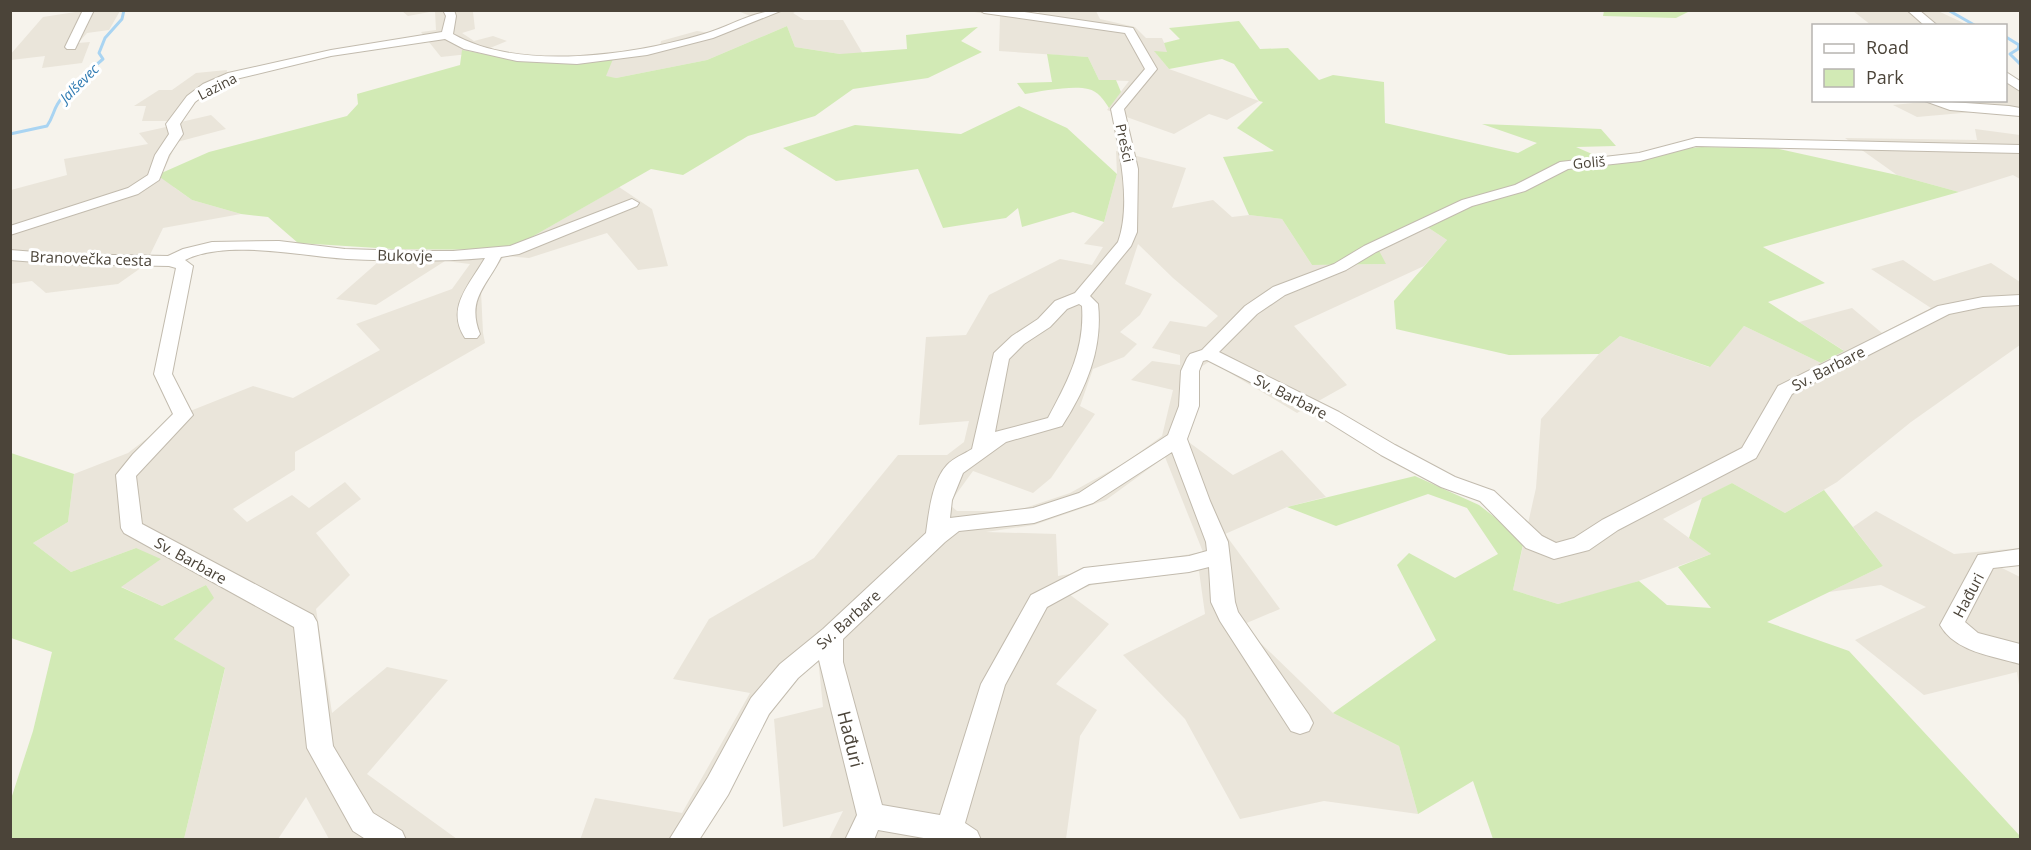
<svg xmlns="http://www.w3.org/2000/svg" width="2031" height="850" viewBox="0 0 2031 850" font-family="'Open Sans',sans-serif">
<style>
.residential{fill:#eae5da;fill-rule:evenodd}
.green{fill:#d2eab5}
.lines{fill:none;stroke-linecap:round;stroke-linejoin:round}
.stream{stroke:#a9d4f2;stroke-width:3}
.minor-casing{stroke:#c2bbae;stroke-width:2}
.minor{fill:#fff;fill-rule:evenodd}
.labels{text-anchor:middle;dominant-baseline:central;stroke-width:6;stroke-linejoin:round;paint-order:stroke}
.far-water-label{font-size:14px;font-style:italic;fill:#2e7ab2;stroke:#fff}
.far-street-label{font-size:14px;fill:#4b4439;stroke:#fff}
.street-label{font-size:15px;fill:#4b4439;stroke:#fff}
.near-street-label{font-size:18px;fill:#4b4439;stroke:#fff}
</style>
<rect width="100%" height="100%" fill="#f6f3ec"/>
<g class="residential">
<path d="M82 11H120L109 30 87 33 78 43 90 42 82 63 42 68 45 56 11 60 10 55 43 17Z"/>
<path d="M402 11H477L473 12 475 29 462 33 474 41 493 36 507 41 478 53 441 57 421 32 436 30 435 11 408 16Z"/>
<path d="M738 11H797L793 13 804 20H843L863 54H840L795 47 787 26 707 60 616 78 605 77 615 53 660 46 661 41 697 31 711 33 750 16Z"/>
<path d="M968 11 1039 14 1038 11H1096L1100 19 1135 27 1146 38H1162L1168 52H1155L1169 69 1259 101 1227 120 1209 114 1174 134 1107 110 1129 81 1099 80 1088 57 999 51 1000 16Z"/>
<path d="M1853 11H1938L1968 25H1871Z"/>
<path d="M227 70 225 83 201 96 181 122 211 115 226 129 177 142 163 172 175 188 192 200 241 214 163 228 145 265 118 284 46 293 32 281 11 284V190L67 175 64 159 148 144 139 133 166 127 167 121H142L146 106H134L159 90H172L196 73Z"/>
<path d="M2006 72 2020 83V115L1996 110 1917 117 1893 105 1923 102 1920 100H2006Z"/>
<path d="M1975 129 2020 135V179L2013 175 1959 192 1897 175 1845 138 1977 140Z"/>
<path d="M1116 151 1186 168 1172 208 1213 200 1232 217 1249 215 1282 219 1312 265 1385 264 1374 241 1418 221 1447 240 1424 266 1294 326 1347 385 1297 413 1210 361 1195 371 1186 440 1233 475 1282 450 1326 497 1287 507 1225 534 1280 609 1242 625 1333 713 1399 746 1418 814 1324 801 1240 819 1185 719 1123 655 1205 614 1199 571 1092 585 1069 594 1109 624 1056 684 1097 710 1080 736 1066 839H829L843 811 783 827 774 719 823 707 818 658 788 688 756 735 697 839 580 840 595 798 682 813 750 693 673 679 709 619 814 558 898 455H947L964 442 969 421 919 425 926 337 966 335 989 295 1060 259 1092 265 1103 247 1084 244 1104 222 1117 174ZM1138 244 1173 278 1218 316 1206 327 1170 321 1152 348 1180 355V365L1152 361 1131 380 1173 390 1162 436 1126 462 1070 493 1016 511H957L949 504 973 471 1033 493 1051 478 1095 414 1080 406 1093 369 1124 357 1137 344 1120 332 1140 315 1152 294 1125 284ZM1165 457 1203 552 1058 576 1056 534 986 532 1034 525 1106 500Z"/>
<path d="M619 187 652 209 668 266 638 270 607 233 529 258 504 256 481 291 483 333 485 343 295 452V470L233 509 247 522 292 495 309 508 345 482 361 499 316 533 350 575 316 609 332 713 387 667 448 680 367 774 457 839H329L306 797 278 839H184L225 669 174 639 213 598 206 585 162 606 120 586 136 548 71 572 33 543 68 522 74 474 128 453 175 417 253 386 293 398 380 350 356 324 452 289 470 264 445 261 376 305 336 299 393 249 509 250Z"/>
<path d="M1903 260 1934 281 1991 263 2020 282V345L1911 422 1837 482 1785 513 1732 483 1663 519 1711 554 1625 586 1558 604 1513 590 1536 488 1541 419 1599 354 1620 336 1709 367 1744 326 1821 363 1843 350 1799 322 1852 308 1882 333 1931 308 1871 269Z"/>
<path d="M1876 511 1954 554 2020 548V563L1998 566 2020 577V691L2017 672 1924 695 1855 640 1926 607 1881 585 1829 592 1883 566 1853 527Z"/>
</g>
<g class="green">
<path d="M1604 11V10L1690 11 1676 18 1603 16Z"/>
<path d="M1239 21 1260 49 1288 48 1319 80 1333 75 1384 82 1385 123 1518 153 1537 143 1482 124 1601 129 1616 146 1576 147 1599 157 1701 147 1775 148 1897 175 1959 192 1763 247 1825 283 1768 302 1844 351 1821 363 1744 326 1710 367 1620 336 1599 354 1509 355 1396 329 1394 301 1447 240 1418 221 1374 241 1386 264 1312 265 1282 219 1249 215 1223 157 1274 151 1237 128 1263 102 1259 101 1234 64 1222 59 1169 69 1154 51 1167 52 1164 43 1180 39 1169 28Z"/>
<path d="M787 26 795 47 840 54 907 49 906 35 978 27 961 41 982 52 928 78 853 89 815 116 748 136 683 175 651 169 509 250 393 249 298 243 268 217 241 214 192 200 157 175 209 152 347 116 358 104 357 94 460 65 462 50 528 62 613 59 606 76 616 78 707 60Z"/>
<path d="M1047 54 1088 57 1099 80H1116L1121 92 1109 108C1104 100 1098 91 1088 89 1074 85 1040 91 1025 94L1017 83 1052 82Z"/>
<path d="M1019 106 1067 128 1117 174 1104 222 1073 212 1022 227 1018 208 1006 218 943 228 918 169 836 181 783 148 855 125 961 134Z"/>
<path d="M11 453 74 474 68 522 33 543 71 572 136 548 161 559 121 587 162 606 206 585 214 598 174 639 225 668 184 839H11V799L33 731 52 652 11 638Z"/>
<path d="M1415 476 1479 505 1524 540 1513 590 1558 604 1639 581 1667 605 1711 608 1678 567 1711 554 1689 538 1702 498 1732 483 1785 513 1824 490 1883 566 1767 622 1849 651 2020 836V839H1493L1473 781 1418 814 1399 746 1333 713 1436 640 1397 565 1409 553 1455 578 1498 554 1467 508 1428 494 1336 526 1287 507Z"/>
</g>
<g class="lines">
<g class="stream">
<path d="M1948 10 1976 26"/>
<path d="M2006 37 2019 45 2018 49 2010 54 2020 64"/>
<path d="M10 134 47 126C53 117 53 112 57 105 65 90 84 79 97 69L95 66 103 59 99 53 105 38 122 19 124 10"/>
</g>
<g class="minor-casing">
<g id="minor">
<path d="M83 10H94L75 49H67L65 47Z"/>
<path d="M443 10H454L456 16 453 34C520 72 633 55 704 34 731 26 755 10 783 10L713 38 647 55 577 64 517 61 464 49 445 39 331 56 236 79 211 90 195 102 180 124 183 134 169 155 159 180 138 194 10 235V226L128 188 148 175 155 155 169 134 166 124 187 96 203 84 228 73 331 50 442 32 446 16Z"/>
<path d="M979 10H1011L1133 28 1157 69 1124 109 1138 169 1137 232 1131 246 1090 296 1098 304C1103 349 1086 389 1062 426L1006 442 963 473 952 500 950 518 1033 508 1079 493 1168 435 1179 406 1181 371 1187 358 1190 354 1202 350 1245 306 1273 287 1334 264 1364 246 1462 200 1515 185 1560 162 1639 153 1696 138 2020 145V153L1696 146 1640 161 1568 169 1525 191 1472 206 1376 252 1346 270 1285 295 1257 314 1219 352 1339 412 1395 445 1455 477 1494 491 1542 536 1556 543 1574 538 1602 520 1742 448 1778 386 1938 306 1983 297 2020 295V305L1983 307 1949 314 1792 394 1756 458 1618 530 1589 550 1554 559 1526 548 1480 501 1441 487 1381 455 1325 420 1207 360 1203 361 1199 371V406L1187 439 1210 501 1228 542 1235 602 1238 612 1309 715 1313 723 1309 731 1300 734 1291 731 1220 621 1211 602 1209 567 1189 572 1089 584 1047 607 1005 685 965 823 977 831 981 840H935L878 830 874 840H845L857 815 819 660 798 678 769 714 728 795 699 840H669L708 777 751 698 780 664 823 629 926 533C929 512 932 481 947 465 953 458 964 454 972 449L994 353 1012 336 1038 319 1055 301 1075 293 1118 242C1132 203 1119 149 1111 109L1145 69 1125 33 984 13ZM1079 304 1082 306C1085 349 1068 381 1048 418L995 432 1009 359 1024 344 1050 327 1067 309ZM1172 452 1206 542 1207 551 1189 556 1084 568 1031 595 981 684 940 815 882 805 843 662V639L945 542 959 531 1034 523 1093 503Z"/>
<path d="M1907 10H1919L1938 26H1925Z"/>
<path d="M2006 72 2020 81V91L2006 82Z"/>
<path d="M1922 100 2009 106 2020 108V116L1950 110Z"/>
<path d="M632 199 639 203 637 206 519 254 501 257C487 286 466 299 480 334L477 338H465C445 308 470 284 485 258 439 262 393 261 347 259 301 256 227 239 185 260L193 266 172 374 193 415 136 476 142 524 313 615 317 622 333 746 373 813 402 831 406 840H367L353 831 307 748 294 627 124 533 121 528 116 475 133 454 173 414 154 374 176 268 169 266 61 264 10 260V250L61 254 168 256 183 249 212 242 279 241 345 249 407 251H453L510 246Z"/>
<path d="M2020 549V565L1993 568 1965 622 1978 633 2020 644V664C1993 656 1955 652 1940 625L1978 555Z"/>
</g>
</g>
<use href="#minor" class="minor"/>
</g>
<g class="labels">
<g class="far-water-label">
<text transform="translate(79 83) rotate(-45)">Jalševec</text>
</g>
<g class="far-street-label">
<text transform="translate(217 86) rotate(-27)">Lazina</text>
<text transform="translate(1125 143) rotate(78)">Prešci</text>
<text transform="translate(1589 162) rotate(-5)">Goliš</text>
</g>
<g class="street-label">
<text transform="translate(405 255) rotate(1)">Bukovje</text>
<text transform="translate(91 258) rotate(2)">Branovečka cesta</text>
<text transform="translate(1828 368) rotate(-27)">Sv. Barbare</text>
<text transform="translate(1291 396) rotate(27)">Sv. Barbare</text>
<text transform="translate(191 560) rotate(29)">Sv. Barbare</text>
<text transform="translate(1968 595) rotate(-62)">Hađuri</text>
<text transform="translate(848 619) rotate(-42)">Sv. Barbare</text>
</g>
<g class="near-street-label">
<text transform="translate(851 739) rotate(76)">Hađuri</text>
</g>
</g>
<rect width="2031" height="850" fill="none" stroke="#4b4439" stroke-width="24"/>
<rect x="1812" y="24" width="195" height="78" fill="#ffffff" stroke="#b7b4b0" stroke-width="1.5"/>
<rect x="1824" y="44" width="30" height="9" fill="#ffffff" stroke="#b7b4b0" stroke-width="1.5"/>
<text x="1866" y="54" font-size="18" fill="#4b4439">Road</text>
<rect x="1824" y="69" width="30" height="18" fill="#d2eab5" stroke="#b7b4b0" stroke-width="1.5"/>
<text x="1866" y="84" font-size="18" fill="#4b4439">Park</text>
</svg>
